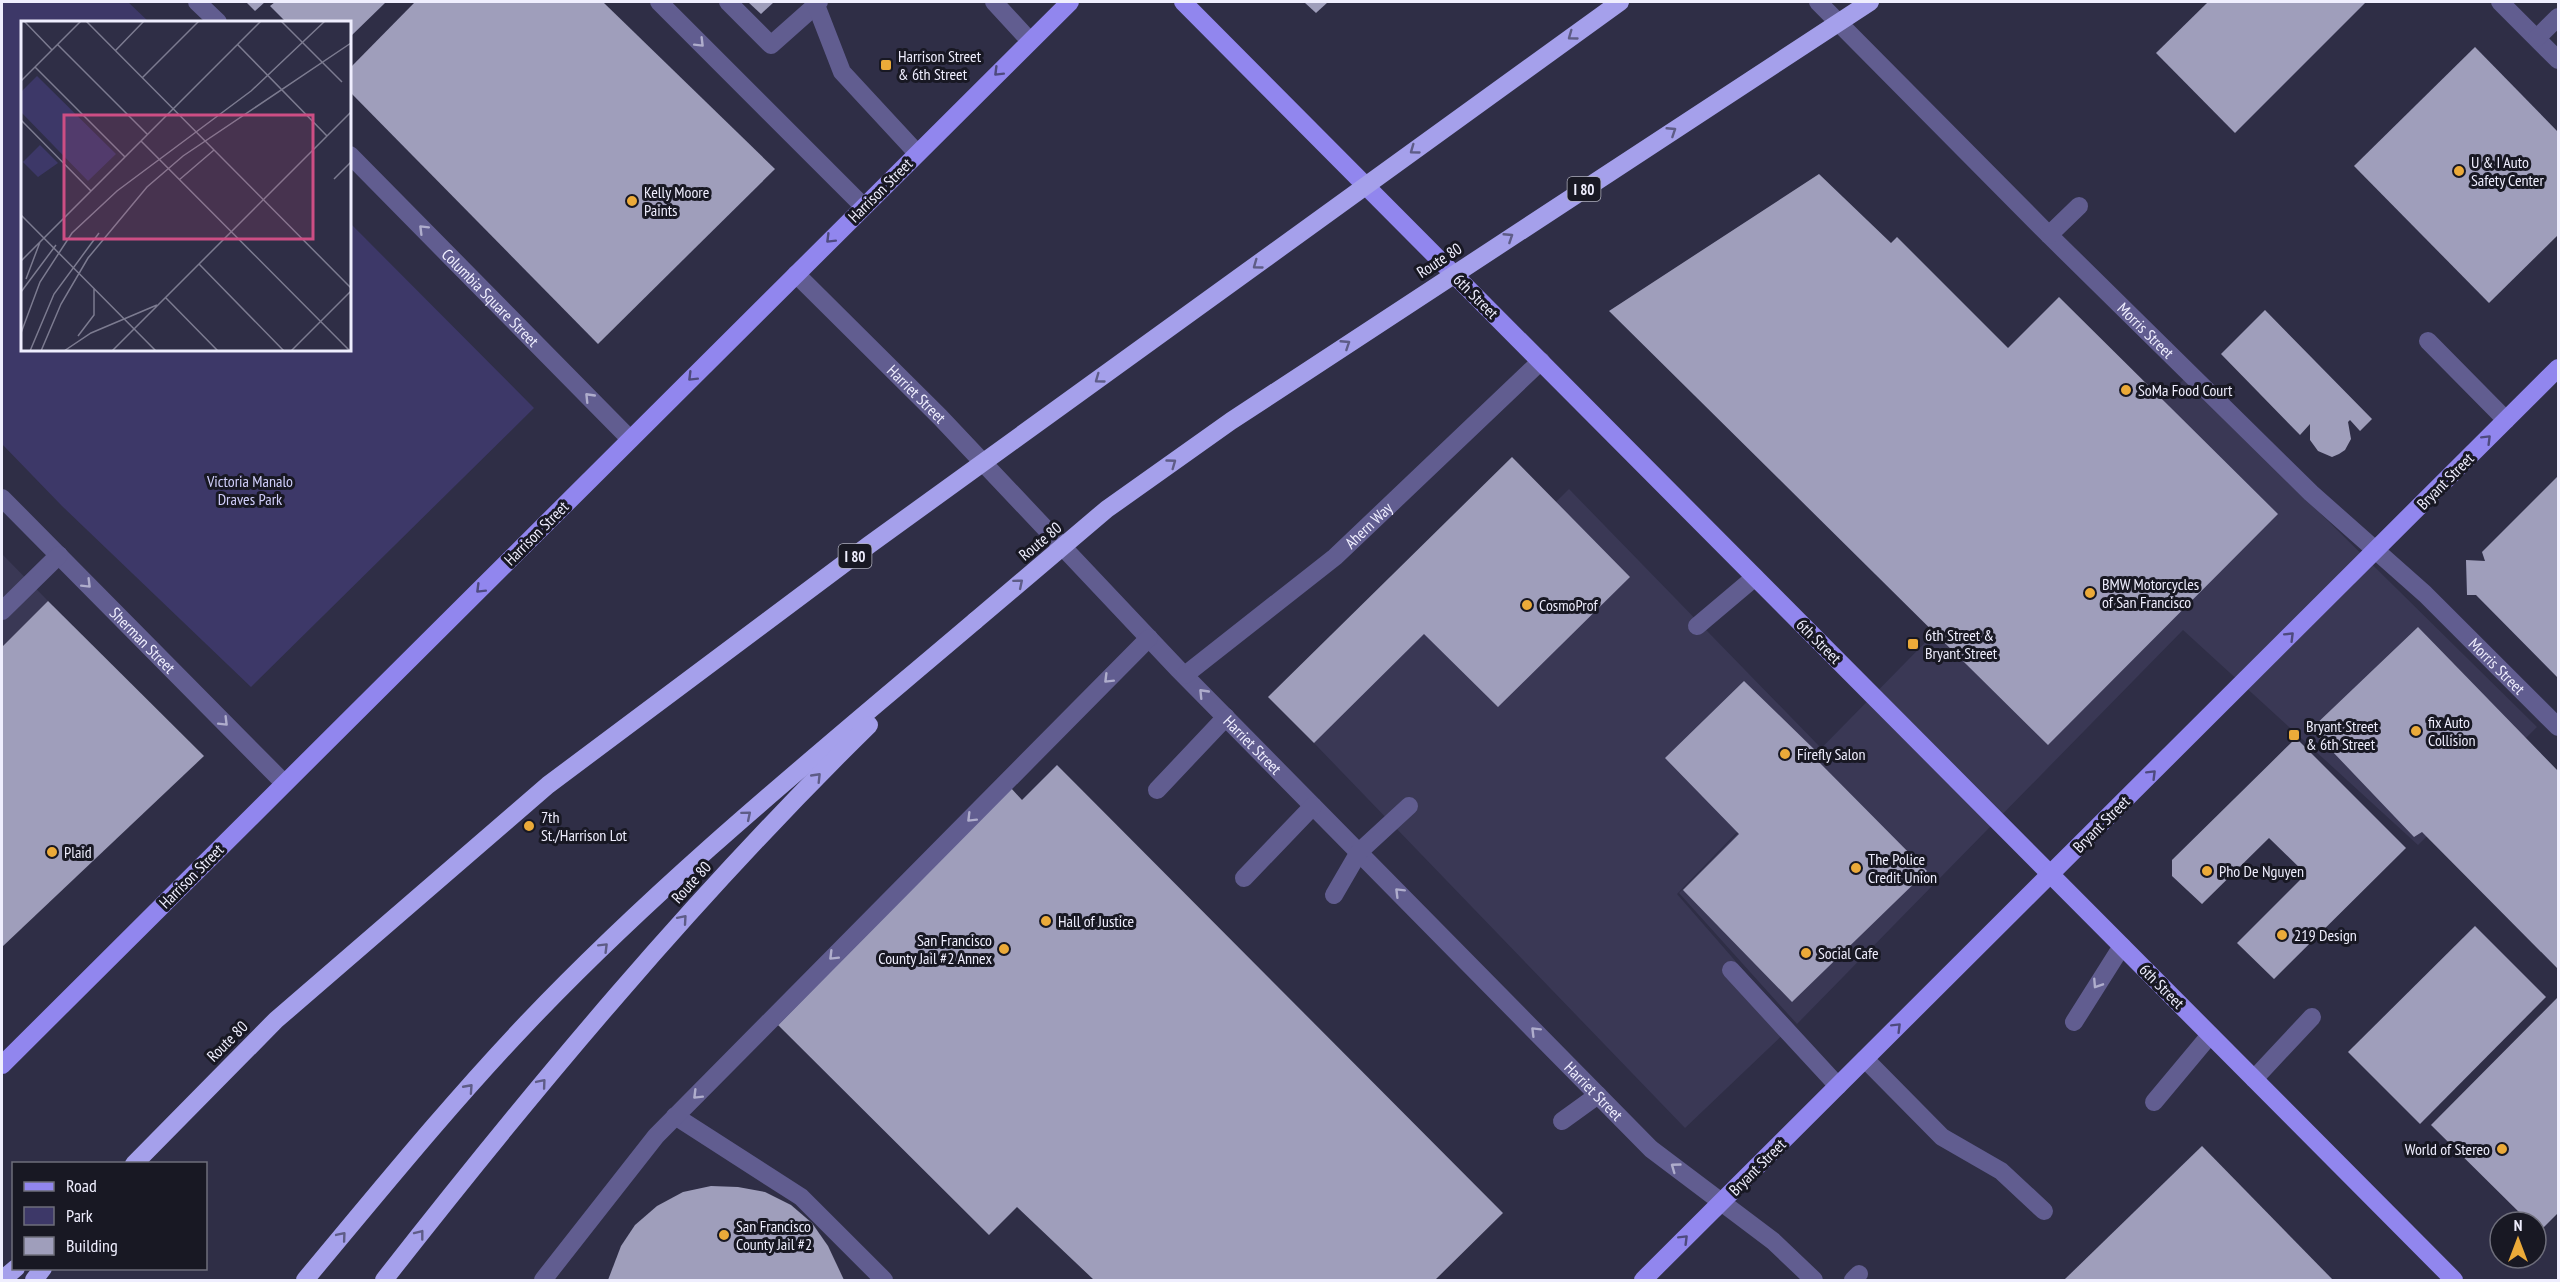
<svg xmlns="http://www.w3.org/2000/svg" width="2560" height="1282" viewBox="0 0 2560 1282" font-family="'PT Sans Narrow',sans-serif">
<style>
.built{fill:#3a3855}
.green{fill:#3d3868}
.building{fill:#9f9ebb}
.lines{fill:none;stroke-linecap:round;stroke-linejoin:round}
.minor{stroke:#615d90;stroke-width:18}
.major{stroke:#9186ee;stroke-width:18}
.highway{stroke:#a5a0eb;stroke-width:18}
.highway-bridge{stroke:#a5a0eb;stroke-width:18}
.oneway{stroke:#5e5c87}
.oneway2{stroke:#afadcc}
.oneway3{stroke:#4e4a7e}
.poi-dot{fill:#ebaa39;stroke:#181823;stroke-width:2}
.labels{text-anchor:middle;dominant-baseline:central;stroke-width:6;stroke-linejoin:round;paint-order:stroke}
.shield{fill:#181823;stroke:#aeaebc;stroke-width:1.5}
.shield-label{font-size:15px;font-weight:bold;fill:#efeefe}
.poi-label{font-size:16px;fill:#efeefe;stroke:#181823;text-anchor:start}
.street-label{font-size:16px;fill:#efeefe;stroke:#181823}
.park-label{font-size:16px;fill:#d1cffb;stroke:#181823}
.inset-road{fill:none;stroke:#7c7b90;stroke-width:1.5}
.view{fill:#cd4e84;fill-opacity:0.15;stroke:#cd4e84;stroke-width:3}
.inset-edge{fill:none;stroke:#efeefe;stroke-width:3}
</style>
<rect width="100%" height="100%" fill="#2f2e46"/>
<g class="built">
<path d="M2184 379 2537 727 2418 845 2183 630 1797 1024 1679 893Z"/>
<path d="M1569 489 1820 747 1677 894 1792 1026 1685 1128 1314 743Z"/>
<path d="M2 554 48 601 2 647Z"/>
</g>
<path class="green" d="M2 2H128L149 22H22V350H350V223L534 408 251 687 62 506 2 444Z"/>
<g class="building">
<path d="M246 2H265L255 11Z"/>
<path d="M275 2H386L350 37V22H286L270 6Z"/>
<path d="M415 2H603L775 169 598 344 350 92V68Z"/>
<path d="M748 2H774L761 14Z"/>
<path d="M1304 2H1328L1316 13Z"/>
<path d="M2208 2H2366L2235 133 2156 53Z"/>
<path d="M2475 47 2558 132V235L2489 303 2354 166Z"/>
<path d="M1819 174 1891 243 1897 237 2008 348 2059 297 2278 514 2048 745 1609 311Z"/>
<path d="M2265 310 2372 419 2360 431 2350 420 2348 422 2351 439 2345 450 2339 454 2332 457 2318 451 2310 440V424L2300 435 2221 354Z"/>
<path d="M1512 457 1630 577 1498 707 1424 634 1314 743 1268 697Z"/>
<path d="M2558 476V678L2476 595H2467L2466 560 2485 561 2482 552Z"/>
<path d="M48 601 204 756 2 947V647Z"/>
<path d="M2418 627 2558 771V969L2422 832 2414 837 2311 729Z"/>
<path d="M1744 681 1819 754 1815 758 1927 871 1792 1002 1683 890 1739 834 1665 758Z"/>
<path d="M2296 738 2406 848 2274 979 2237 943 2306 874 2269 838 2202 904 2172 876V860Z"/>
<path d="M1057 765 1503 1213 1435 1280H1094L1017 1207 989 1235 778 1025 1011 788 1022 800Z"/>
<path d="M2475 926 2546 997 2420 1124 2348 1052Z"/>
<path d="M2558 997V1213L2539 1232 2536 1229V1222H2529L2431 1125Z"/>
<path d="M2202 1146 2333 1280H2064Z"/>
<path d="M711 1186 738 1187 765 1192 791 1205 812 1223 828 1246 844 1280H608L621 1246 635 1225 657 1206 683 1192Z"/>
</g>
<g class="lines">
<g class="minor">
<path d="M197 2 218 22"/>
<path d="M659 2 863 206"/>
<path d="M728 2 771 45 816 5"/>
<path d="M819 2 816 5 842 72 917 153"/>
<path d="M994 2 1030 41"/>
<path id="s1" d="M1818 2 2049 235 2311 493 2425 594 2558 727"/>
<path d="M2500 2 2558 60"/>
<path d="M2537 38 2558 17"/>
<path id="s2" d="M350 155 630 439"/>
<path d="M2049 235 2079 206"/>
<path id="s3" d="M796 274 940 417 1178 669 1651 1149 1773 1241 1814 1280"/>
<path d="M2428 341 2506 420"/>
<path id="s4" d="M2 498 284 783"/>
<path d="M2 611 59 555"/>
<path d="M1697 626 1755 577"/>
<path id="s5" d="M1185 675 1335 557 1541 361"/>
<path d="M1157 790 1226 717"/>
<path d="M1244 878 1313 806"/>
<path d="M1334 895 1359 852 1409 806"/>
<path d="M1731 970 1838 1086"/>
<path d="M2074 1022 2122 946"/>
<path d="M1865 1059 1942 1137 2001 1171 2044 1211"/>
<path d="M2254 1079 2312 1017"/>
<path d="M2154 1102 2210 1035"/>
<path d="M675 1116 801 1197 884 1280"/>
<path d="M1562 1121 1598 1095"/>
<path d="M543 1280 656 1136 1149 638"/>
<path d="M1853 1280 1859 1274"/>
</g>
<g class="major">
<path d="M1183 2 2454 1280"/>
<path d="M2 1065 1070 2"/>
<path d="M1643 1280 2558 368"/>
</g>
<g class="highway">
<path d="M2 1280 16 1268"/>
<path d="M34 1280 43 1268"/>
<path d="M305 1280C377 1194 449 1105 527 1023 666 877 822 751 975 621"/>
<path d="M384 1280C535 1087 693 898 869 725"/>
</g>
<g class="highway-bridge">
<path d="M975 621 1107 509 1231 421 1870 2"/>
<path d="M134 1164 276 1020 548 785 869 545 1620 2"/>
</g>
</g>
<defs><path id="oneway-chevron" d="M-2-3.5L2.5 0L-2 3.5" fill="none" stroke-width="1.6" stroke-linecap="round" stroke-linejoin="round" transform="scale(1.5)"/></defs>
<g class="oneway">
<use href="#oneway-chevron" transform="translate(1572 36) rotate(144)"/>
<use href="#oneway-chevron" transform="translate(1672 131) rotate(-33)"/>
<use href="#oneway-chevron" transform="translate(1414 150) rotate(144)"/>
<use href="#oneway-chevron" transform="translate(1509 237) rotate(-33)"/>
<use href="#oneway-chevron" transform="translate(1257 265) rotate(144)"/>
<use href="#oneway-chevron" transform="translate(1346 344) rotate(-33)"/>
<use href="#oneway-chevron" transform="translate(1099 379) rotate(144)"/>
<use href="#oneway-chevron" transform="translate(1172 463) rotate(-36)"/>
<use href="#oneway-chevron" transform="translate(1019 583) rotate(-40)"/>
<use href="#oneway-chevron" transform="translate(817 777) rotate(-46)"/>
<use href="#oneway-chevron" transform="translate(747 815) rotate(-40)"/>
<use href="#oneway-chevron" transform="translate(683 919) rotate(-49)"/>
<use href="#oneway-chevron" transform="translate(604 947) rotate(-45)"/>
<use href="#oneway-chevron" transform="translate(542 1083) rotate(-50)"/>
<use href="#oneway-chevron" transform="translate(469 1088) rotate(-48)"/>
<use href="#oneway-chevron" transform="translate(420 1234) rotate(-52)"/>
<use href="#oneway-chevron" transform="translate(342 1236) rotate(-50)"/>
</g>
<g class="oneway2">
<use href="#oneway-chevron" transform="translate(700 43) rotate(45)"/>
<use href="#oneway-chevron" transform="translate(423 229) rotate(-135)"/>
<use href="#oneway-chevron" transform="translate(589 397) rotate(-134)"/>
<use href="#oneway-chevron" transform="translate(87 584) rotate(45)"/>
<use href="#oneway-chevron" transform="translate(1108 679) rotate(135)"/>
<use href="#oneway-chevron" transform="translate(1203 693) rotate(-134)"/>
<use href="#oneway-chevron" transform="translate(224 722) rotate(45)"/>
<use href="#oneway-chevron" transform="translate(971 818) rotate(135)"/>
<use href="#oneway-chevron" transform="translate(1399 892) rotate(-135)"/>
<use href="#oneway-chevron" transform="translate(833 956) rotate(135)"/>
<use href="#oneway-chevron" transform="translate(2097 984) rotate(123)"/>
<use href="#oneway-chevron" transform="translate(1535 1031) rotate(-135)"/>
<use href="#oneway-chevron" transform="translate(697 1095) rotate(135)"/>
<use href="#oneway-chevron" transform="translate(1675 1167) rotate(-144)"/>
</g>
<g class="oneway3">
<use href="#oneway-chevron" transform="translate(998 72) rotate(135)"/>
<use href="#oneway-chevron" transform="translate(830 239) rotate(135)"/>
<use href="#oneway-chevron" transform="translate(692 377) rotate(135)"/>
<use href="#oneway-chevron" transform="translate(2487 439) rotate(-45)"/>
<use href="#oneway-chevron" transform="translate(480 589) rotate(135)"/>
<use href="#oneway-chevron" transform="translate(2290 636) rotate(-45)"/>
<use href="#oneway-chevron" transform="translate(2152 774) rotate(-45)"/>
<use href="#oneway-chevron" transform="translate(1897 1027) rotate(-45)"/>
<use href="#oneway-chevron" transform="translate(1684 1239) rotate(-45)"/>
</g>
<g class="poi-dot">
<rect x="880" y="59" width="12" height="12" rx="3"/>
<circle cx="2459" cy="171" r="6"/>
<circle cx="632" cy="201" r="6"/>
<circle cx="2126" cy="390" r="6"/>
<circle cx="2090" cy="593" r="6"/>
<circle cx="1527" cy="605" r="6"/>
<rect x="1907" y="638" width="12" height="12" rx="3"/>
<circle cx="2416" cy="731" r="6"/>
<rect x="2288" y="729" width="12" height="12" rx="3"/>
<circle cx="1785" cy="754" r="6"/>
<circle cx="529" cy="826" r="6"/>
<circle cx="52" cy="852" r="6"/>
<circle cx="1856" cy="868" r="6"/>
<circle cx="2207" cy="871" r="6"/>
<circle cx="1046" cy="921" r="6"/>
<circle cx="2282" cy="935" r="6"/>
<circle cx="1004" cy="949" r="6"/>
<circle cx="1806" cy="953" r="6"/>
<circle cx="2502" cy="1149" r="6"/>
<circle cx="724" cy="1235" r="6"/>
</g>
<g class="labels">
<g class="shield">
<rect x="1567.5" y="177" width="33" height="24" rx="4.5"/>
<rect x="838.5" y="544" width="33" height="24" rx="4.5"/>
</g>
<g class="shield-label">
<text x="1584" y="189">I 80</text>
<text x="855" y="556">I 80</text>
</g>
<g class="poi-label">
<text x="898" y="56">Harrison Street<tspan x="898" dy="18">&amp; 6th Street</tspan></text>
<text x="2471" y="162">U &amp; I Auto<tspan x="2471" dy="18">Safety Center</tspan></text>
<text x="644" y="192">Kelly Moore<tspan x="644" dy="18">Paints</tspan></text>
<text x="2138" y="390">SoMa Food Court</text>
<text x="2102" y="584">BMW Motorcycles<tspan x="2102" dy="18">of San Francisco</tspan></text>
<text x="1539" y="605">CosmoProf</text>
<text x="1925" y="635">6th Street &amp;<tspan x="1925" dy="18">Bryant Street</tspan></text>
<text x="2428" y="722">fix Auto<tspan x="2428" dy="18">Collision</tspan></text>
<text x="2306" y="726">Bryant Street<tspan x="2306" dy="18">&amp; 6th Street</tspan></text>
<text x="1797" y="754">Firefly Salon</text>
<text x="541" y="817">7th<tspan x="541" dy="18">St./Harrison Lot</tspan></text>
<text x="64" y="852">Plaid</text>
<text x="1868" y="859">The Police<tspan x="1868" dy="18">Credit Union</tspan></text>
<text x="2219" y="871">Pho De Nguyen</text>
<text x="1058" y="921">Hall of Justice</text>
<text x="2294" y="935">219 Design</text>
<text x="992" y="940" text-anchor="end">San Francisco<tspan x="992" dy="18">County Jail #2 Annex</tspan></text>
<text x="1818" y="953">Social Cafe</text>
<text x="2490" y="1149" text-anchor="end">World of Stereo</text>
<text x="736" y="1226">San Francisco<tspan x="736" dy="18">County Jail #2</tspan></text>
</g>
<g class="street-label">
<text transform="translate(880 190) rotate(-45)">Harrison Street</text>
<text transform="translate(1439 260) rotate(-33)">Route 80</text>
<text transform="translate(1476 296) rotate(45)">6th Street</text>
<text stroke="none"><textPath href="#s2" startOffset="200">Columbia Square Street</textPath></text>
<text stroke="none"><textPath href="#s1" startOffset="464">Morris Street</textPath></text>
<text stroke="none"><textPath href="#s3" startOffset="170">Harriet Street</textPath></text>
<text transform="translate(2445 481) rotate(-45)">Bryant Street</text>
<text stroke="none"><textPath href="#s5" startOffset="237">Ahern Way</textPath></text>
<text transform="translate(536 533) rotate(-45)">Harrison Street</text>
<text transform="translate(1040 541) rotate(-40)">Route 80</text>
<text stroke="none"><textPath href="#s4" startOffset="200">Sherman Street</textPath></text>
<text transform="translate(1819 641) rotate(45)">6th Street</text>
<text stroke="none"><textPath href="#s1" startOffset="950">Morris Street</textPath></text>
<text stroke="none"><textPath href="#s3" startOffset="656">Harriet Street</textPath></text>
<text transform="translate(2101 824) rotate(-45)">Bryant Street</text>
<text transform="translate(191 876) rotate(-45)">Harrison Street</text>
<text transform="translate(691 882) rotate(-48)">Route 80</text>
<text transform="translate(2162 986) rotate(45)">6th Street</text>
<text transform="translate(227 1041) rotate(-45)">Route 80</text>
<text stroke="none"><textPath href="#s3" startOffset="1142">Harriet Street</textPath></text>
<text transform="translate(1757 1167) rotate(-45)">Bryant Street</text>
</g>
<g class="park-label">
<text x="250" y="481">Victoria Manalo<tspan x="250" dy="18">Draves Park</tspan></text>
</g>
</g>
<g transform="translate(21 21)">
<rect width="330" height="330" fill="#2f2e46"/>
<path d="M16 55 95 133 67 160 0 91V71ZM19 124 37 142 17 156 2 141Z" fill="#3d3868"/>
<path class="inset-road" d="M3 0 31 29M65 0 330 267M260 0 321 61M37 24 127 114M217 24 306 115M94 30 123 0M14 46 104 136M121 57 178 0M0 60 60 0M0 99 70 170M120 120 329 330M313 158 330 141M158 159 193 129M0 194 135 330M0 240 240 0M178 243 263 330M5 258 19 221M0 271 35 224M144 276 197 330M0 312 19 261 51 212 96 170 230 70 304 0M57 315 73 294V267M9 330 33 273 78 212M20 330 40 283 67 237 126 166 162 135 330 22M43 330 70 312 136 284M91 330 330 91M270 330 330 270"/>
<path class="view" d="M43 94H292V218H43Z"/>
<rect width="330" height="330" class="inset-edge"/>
</g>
<rect width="2560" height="1282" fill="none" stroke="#efeefe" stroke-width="6"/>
<rect x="12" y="1162" width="195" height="108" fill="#181823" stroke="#6e6e7b" stroke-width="1.5"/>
<rect x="24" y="1182" width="30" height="9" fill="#9186ee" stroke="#6e6e7b" stroke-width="1.5"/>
<text x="66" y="1192" font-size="18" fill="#efeefe">Road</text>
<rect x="24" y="1207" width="30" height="18" fill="#3d3868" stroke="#6e6e7b" stroke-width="1.5"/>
<text x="66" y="1222" font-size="18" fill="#efeefe">Park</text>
<rect x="24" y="1237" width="30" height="18" fill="#9f9ebb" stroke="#6e6e7b" stroke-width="1.5"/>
<text x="66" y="1252" font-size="18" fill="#efeefe">Building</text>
<g transform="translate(2518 1240)"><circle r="28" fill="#181823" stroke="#6e6e7b" stroke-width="1.5"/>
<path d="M0-4.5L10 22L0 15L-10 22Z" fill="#ebaa39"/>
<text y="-9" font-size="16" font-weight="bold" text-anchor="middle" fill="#efeefe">N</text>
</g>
</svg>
